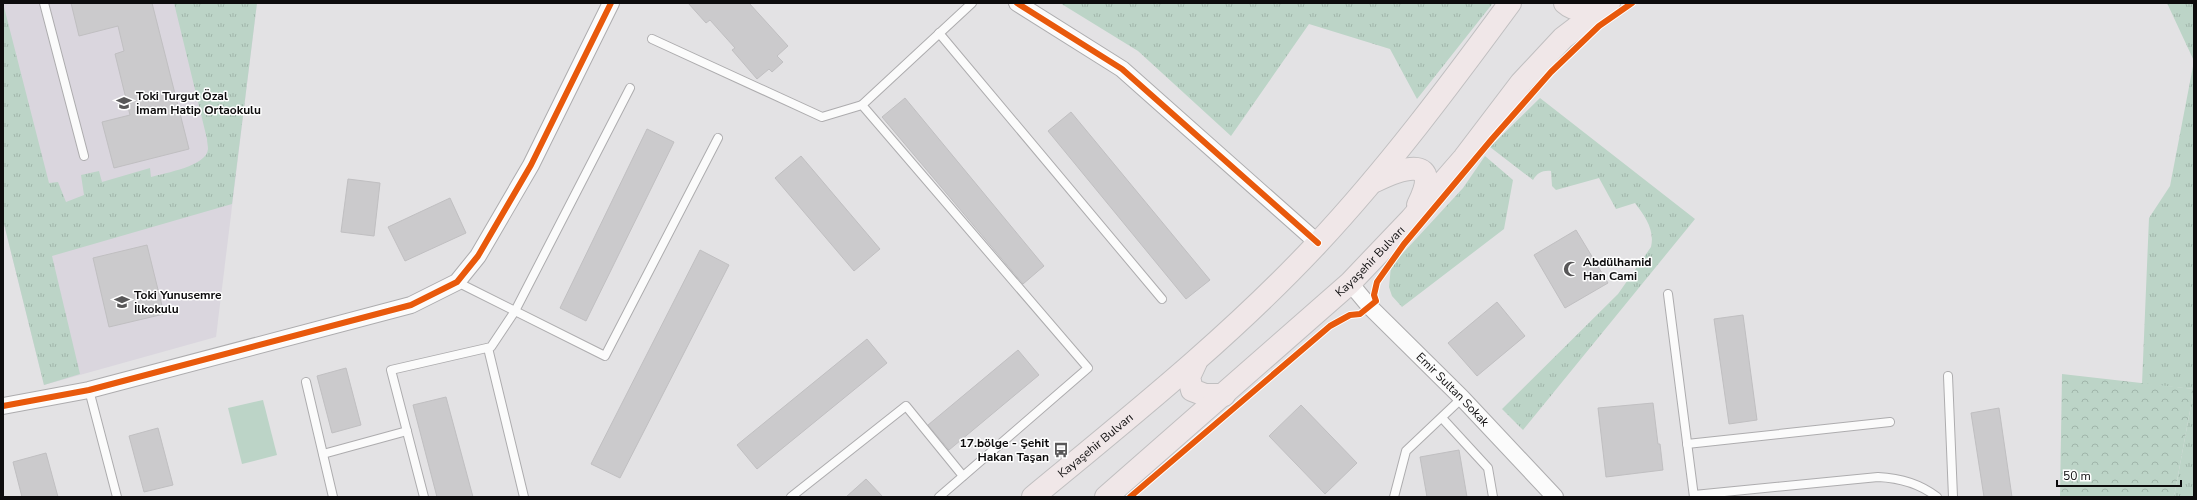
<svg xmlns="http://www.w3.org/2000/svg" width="2197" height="500" viewBox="0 0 2197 500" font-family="'Nunito Sans',sans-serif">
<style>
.built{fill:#dad6de}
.grass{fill:url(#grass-tufts)}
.forest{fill:url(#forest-crowns)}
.pitch{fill:#bcd4c7}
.building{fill:#cbcacc;stroke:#c0bfc1}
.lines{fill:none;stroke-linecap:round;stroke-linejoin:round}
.lane-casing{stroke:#adacae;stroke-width:10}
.street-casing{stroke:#adacae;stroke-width:18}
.primary-casing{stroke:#c0bfc0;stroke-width:24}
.lane{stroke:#fbfbfb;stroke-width:8}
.street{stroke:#fbfbfb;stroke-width:16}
.primary{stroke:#f0e7e8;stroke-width:22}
.cycleway-casing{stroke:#fff;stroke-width:8}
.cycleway{stroke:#e8590c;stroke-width:6}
.labels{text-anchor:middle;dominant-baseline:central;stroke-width:3;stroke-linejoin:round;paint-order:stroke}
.poi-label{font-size:12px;font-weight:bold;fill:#0d0c0d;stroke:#fff;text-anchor:start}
.street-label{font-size:12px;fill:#0d0c0d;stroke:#fff}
</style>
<defs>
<pattern id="grass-tufts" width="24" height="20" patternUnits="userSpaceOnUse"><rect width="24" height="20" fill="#bcd4c7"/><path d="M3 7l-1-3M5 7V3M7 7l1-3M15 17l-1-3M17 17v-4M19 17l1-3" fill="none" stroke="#a0b5aa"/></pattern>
<pattern id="forest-crowns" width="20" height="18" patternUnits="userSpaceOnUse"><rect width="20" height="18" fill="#bcd4c7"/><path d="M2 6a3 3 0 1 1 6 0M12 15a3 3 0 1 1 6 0" fill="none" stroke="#a0b5aa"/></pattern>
</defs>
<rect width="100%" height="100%" fill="#e3e2e4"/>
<path class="built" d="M3 3H257L216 337 44 385 3 220Z"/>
<g class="grass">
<path d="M3 3 49 183 58 182 66 202 84 195 81 175 99 171 102 182 150 168 151 177C165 173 207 166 208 149 208 146 207 142 207 139L174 3H257L232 204 52 256 80 374 44 385 3 220Z"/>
<path d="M1060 3H1493L1417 99 1390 49 1309 24 1231 136 1138 51Z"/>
<path d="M2167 3H2194V497H2174L2194 389 2142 384 2149 218 2170 186 2194 61Z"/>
<path d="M1540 98 1695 219 1523 430 1502 409 1618 294 1651 247C1655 230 1645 216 1635 203L1616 209 1599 178 1556 190 1552 186 1551 171C1543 170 1537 173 1533 180L1490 147Z"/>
<path d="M1485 156 1513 180 1504 229 1402 307 1392 296 1389 287 1391 266 1463 188Z"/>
</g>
<path class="forest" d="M2062 374 2194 389 2174 497H2060Z"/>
<path class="pitch" d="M263 400 277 455 242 464 228 408Z"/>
<g class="building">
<path d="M71 3H152L189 149 114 168 102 122 130 115 115 54 124 51 118 26 79 36Z"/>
<path d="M688 3H749L788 46 777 56 783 62 772 72 769 69 757 79 732 50 735 48 710 20 706 23Z"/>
<path d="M905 98 1044 266 1023 284 882 117Z"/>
<path d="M1071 112 1210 280 1186 299 1048 131Z"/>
<path d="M647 129 674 142 586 321 560 308Z"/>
<path d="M801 156 880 249 854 271 775 178Z"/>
<path d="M348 179 380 183 374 236 341 232Z"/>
<path d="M450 198 466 233 405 261 388 227Z"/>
<path d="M1576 230 1608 283 1565 308 1534 255Z"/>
<path d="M147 245 164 314 109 327 93 258Z"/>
<path d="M700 250 729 265 620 478 591 464Z"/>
<path d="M1497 302 1525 336 1477 376 1448 343Z"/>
<path d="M1743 315 1757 420 1729 424 1714 319Z"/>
<path d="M867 339 887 363 757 469 737 445Z"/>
<path d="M1018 350 1039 375 949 450 928 425Z"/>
<path d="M346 368 361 425 332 433 317 376Z"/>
<path d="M446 397 473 497H437L413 405Z"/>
<path d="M1653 403 1658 444H1660L1663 470 1606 477 1598 408Z"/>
<path d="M1301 405 1357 463 1325 494 1269 436Z"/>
<path d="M1999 408 2012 497H1984L1971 413Z"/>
<path d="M158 428 173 485 144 492 129 436Z"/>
<path d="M1459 450 1467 497H1427L1420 457Z"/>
<path d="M46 453 58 497H22L13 462Z"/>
<path d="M866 479 883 497H846Z"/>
</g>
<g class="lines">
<g class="lane-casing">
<g id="lane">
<path d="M44 3 84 156"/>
<path d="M939 33 1162 299"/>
<path d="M652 39 822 117 862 105 1088 368 939 497"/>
<path d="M862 105 972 3"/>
<path d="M457 282 605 356 718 138"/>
<path d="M1668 294 1694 497"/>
<path d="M488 348 524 497"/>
<path d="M1948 376 1953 497"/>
<path d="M306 382 333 497"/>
<path d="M89 390 117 497"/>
<path d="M1442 418 1488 468 1493 497"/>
<path d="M1687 444 1890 422"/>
<path d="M323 454 407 431"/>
<path d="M1694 495 1878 477C1900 478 1919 483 1937 497"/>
<path d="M424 497 391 370 491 347 515 311 630 88"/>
<path d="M791 497 906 406 963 476"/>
<path d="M1394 497 1406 451 1462 398"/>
</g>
</g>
<g class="street-casing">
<g id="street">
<path d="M1017 3 1122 69 1318 243"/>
<path id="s1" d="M1350 283 1370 307 1462 398 1555 497"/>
<path d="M3 406 89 390 411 305 457 282 478 256 531 165 611 3"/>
</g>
</g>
<g class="primary-casing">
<g id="primary">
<path d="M1565 3C1577 14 1591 8 1604 3"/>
<path d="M1375 181C1404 167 1443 155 1418 205"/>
<path d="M1196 362 1189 377 1192 390 1205 395H1224"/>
<path id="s2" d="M1033 497C1131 416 1230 337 1317 244 1388 168 1449 86 1510 3"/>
<path id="s3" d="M1106 497 1350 283 1411 219 1464 158 1521 83 1563 38 1609 3"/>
</g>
</g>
<use href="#lane" class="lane"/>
<use href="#street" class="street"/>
<use href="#primary" class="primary"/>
<g class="cycleway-casing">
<g id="cycleway">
<path d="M1017 3 1122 69 1318 243"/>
<path d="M3 406 89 390 411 305 457 282 478 256 531 165 611 3"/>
<path d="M1130 497 1330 326 1350 315 1360 314 1376 301 1374 295 1377 282 1404 244 1492 139 1551 72 1599 26 1632 3"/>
</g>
</g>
<use href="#cycleway" class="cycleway"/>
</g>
<defs>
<g id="school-bare" transform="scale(1.2)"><path d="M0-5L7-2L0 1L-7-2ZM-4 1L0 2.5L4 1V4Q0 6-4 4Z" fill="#585758" stroke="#fff" stroke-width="2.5" paint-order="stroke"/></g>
<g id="mosque-bare" transform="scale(1.2)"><path d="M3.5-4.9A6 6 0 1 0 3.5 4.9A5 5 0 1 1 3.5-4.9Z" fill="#585758" stroke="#fff" stroke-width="2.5" paint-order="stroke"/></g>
<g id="bus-bare" transform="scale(1.2)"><path d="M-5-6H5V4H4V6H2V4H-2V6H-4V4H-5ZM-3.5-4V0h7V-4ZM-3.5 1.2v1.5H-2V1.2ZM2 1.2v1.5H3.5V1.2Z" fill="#585758" stroke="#fff" stroke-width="2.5" paint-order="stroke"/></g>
</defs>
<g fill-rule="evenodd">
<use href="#school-bare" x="124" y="103"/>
<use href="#mosque-bare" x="1571" y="269"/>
<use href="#school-bare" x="122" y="302"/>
<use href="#bus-bare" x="1061" y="450"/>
</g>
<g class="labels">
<g class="poi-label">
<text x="136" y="96">Toki Turgut Özal<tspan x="136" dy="14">İmam Hatip Ortaokulu</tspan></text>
<text x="1583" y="262">Abdülhamid<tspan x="1583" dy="14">Han Cami</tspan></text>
<text x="134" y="295">Toki Yunusemre<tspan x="134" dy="14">İlkokulu</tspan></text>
<text x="1049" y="443" text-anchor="end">17.bölge - Şehit<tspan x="1049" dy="14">Hakan Taşan</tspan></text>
</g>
<g class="street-label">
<text stroke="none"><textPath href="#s3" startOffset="354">Kayaşehir Bulvarı</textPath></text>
<text stroke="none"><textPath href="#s1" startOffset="148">Emir Sultan Sokak</textPath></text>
<text stroke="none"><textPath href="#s2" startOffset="81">Kayaşehir Bulvarı</textPath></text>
</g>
</g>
<rect width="2197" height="500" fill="none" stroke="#0d0c0d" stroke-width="8"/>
<path d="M2057 480v6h124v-6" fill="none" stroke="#0d0c0d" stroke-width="2"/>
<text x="2063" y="480" font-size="12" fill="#0d0c0d" stroke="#ffffff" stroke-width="3" paint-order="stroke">50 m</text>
</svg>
